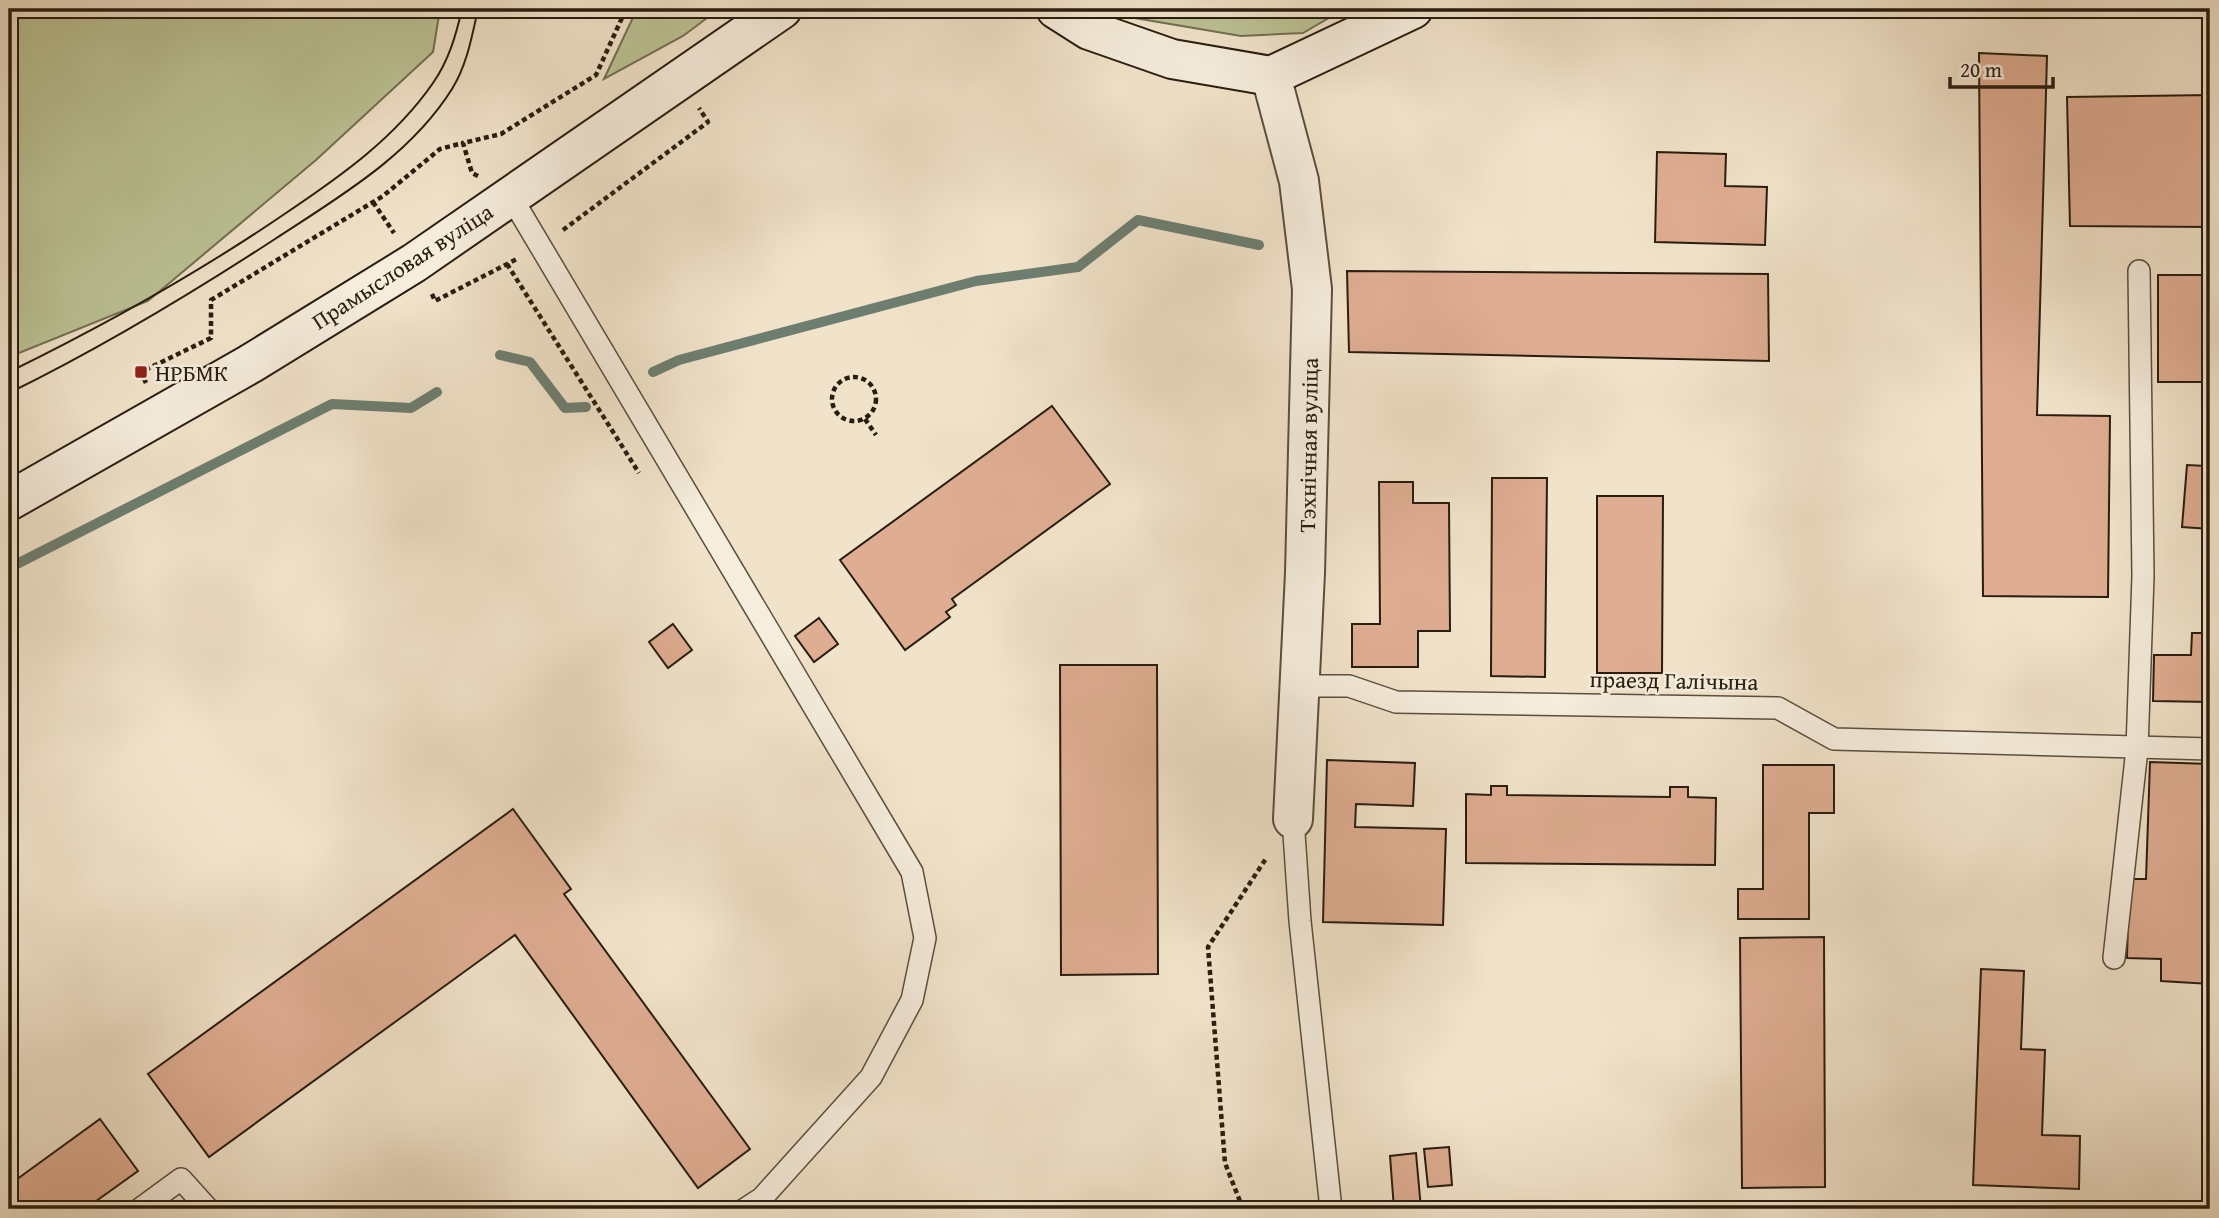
<svg xmlns="http://www.w3.org/2000/svg" width="2219" height="1218" viewBox="0 0 2219 1218" font-family="'Gentium Book Plus',serif">
<style>
.grass{fill:#bcc396;stroke:#727052;stroke-width:2}
.lines{fill:none;stroke-linecap:round;stroke-linejoin:round}
.stream{stroke:#6d7e70;stroke-width:10}
.building{fill:#dfad92;stroke:#281d0f;stroke-width:2}
.service-casing{stroke:#5a4e3e;stroke-width:24}
.minor-casing{stroke:#5a4e3e;stroke-width:42}
.secondary-casing{stroke:#281d0f;stroke-width:42}
.path{stroke:#281d0f;stroke-width:4.5;stroke-dasharray:5 3.5;stroke-linecap:butt}
.service{stroke:#f6eddd;stroke-width:21}
.minor{stroke:#f6eddd;stroke-width:38}
.secondary{stroke:#f6eddd;stroke-width:38}
.tram{stroke:#281d0f;stroke-width:2}
.poi-dot{fill:#8f2418;stroke:#f6eddd;stroke-width:2.5}
.labels{text-anchor:middle;dominant-baseline:central;stroke-width:5;stroke-linejoin:round;paint-order:stroke}
.street-label{font-size:23px;fill:#281d0f;stroke:#f6eddd}
.poi-label{font-size:23px;fill:#281d0f;stroke:#f6eddd;text-anchor:start}
</style>
<rect width="100%" height="100%" fill="#f1e3ca"/>
<filter id="stains"><feTurbulence type="fractalNoise" baseFrequency=".00286" numOctaves="4"/><feColorMatrix values="0 0 0 0 .2 0 0 0 0 .09 0 0 0 0 .02 0 0 0 .5 -.17"/></filter>
<radialGradient id="worn" r=".72"><stop offset=".6" stop-color="#630" stop-opacity="0"/><stop offset="1" stop-color="#630" stop-opacity=".3"/></radialGradient>
<g class="grass">
<path d="M9 9H440L433 52 316 160 148 301 9 357V331L17 325 9 316Z"/>
<path d="M637 9H719L683 36 604 79Z"/>
<path d="M1100 9H1344L1303 33 1241 36 1111 14Z"/>
</g>
<g class="lines">
<g class="stream">
<path d="M500 355 530 362 565 408 586 407"/>
<path d="M653 372 679 360 976 281 1078 267 1138 220 1259 245"/>
<path d="M9 568 332 404 411 408 437 392"/>
</g>
</g>
<g class="building">
<path d="M1979 53 2047 56 2037 415 2110 416 2108 597 1983 596Z"/>
<path d="M2210 95V227L2070 226 2067 97Z"/>
<path d="M1657 152 1726 154 1725 186 1767 187 1765 245 1655 242Z"/>
<path d="M1347 271 1768 274 1769 361 1349 352Z"/>
<rect x="2158" y="275" width="52" height="107"/>
<path d="M1052 406 1110 484 952 599 956 605 946 612 950 617 905 650 840 560Z"/>
<path d="M2210 429V529L2182 527 2187 465 2207 466Z"/>
<path d="M1492 478H1547L1545 677 1491 676Z"/>
<path d="M1379 482H1413V503H1449L1450 631H1418V667H1352V624H1380Z"/>
<path d="M1597 496H1663L1662 673H1597Z"/>
<path d="M819 618 838 644 814 662 795 636Z"/>
<path d="M673 624 692 650 668 668 649 642Z"/>
<path d="M2192 633H2210V702L2153 701 2154 655H2191Z"/>
<path d="M1060 665H1157L1158 974 1061 975Z"/>
<path d="M1327 760 1415 763 1413 806 1356 804 1355 827 1446 829 1443 925 1323 922Z"/>
<path d="M2150 762 2210 764V984L2161 981V959L2127 958 2129 879H2146Z"/>
<path d="M1763 765H1834V813H1809V919H1738V889H1763Z"/>
<path d="M1491 786H1507V795L1670 797V787H1688V797L1716 798 1715 865 1466 863V794L1491 795Z"/>
<path d="M513 809 571 889 564 894 750 1149 698 1188 515 935 209 1157 148 1074Z"/>
<path d="M1824 937 1825 1187 1742 1188 1740 938Z"/>
<path d="M1981 969 2024 971 2021 1049 2045 1050 2042 1135 2080 1136 2079 1189 1973 1185Z"/>
<path d="M100 1119 138 1171 85 1209H9V1185Z"/>
<path d="M1449 1147 1452 1185 1428 1187 1424 1149Z"/>
<path d="M1416 1153 1421 1209H1394L1390 1156Z"/>
</g>
<g class="lines">
<g class="service-casing">
<g id="service">
<path d="M510 195 912 872 925 938 912 1000 871 1077 762 1198 745 1209"/>
<path d="M1299 686H1349L1396 702 1778 708 1834 739 2210 749"/>
<path d="M1293 819 1300 921 1331 1209"/>
<path d="M2114 958 2137 749 2143 576 2139 271"/>
<path d="M140 1209 181 1179 208 1209"/>
</g>
</g>
<g class="minor-casing">
<path id="minor" d="M1271 76 1299 181 1312 289 1305 573 1293 819"/>
</g>
<g class="secondary-casing">
<g id="secondary">
<path d="M1056 9 1089 30 1172 59 1271 76 1413 9"/>
<path d="M9 501 250 364 414 263 782 9"/>
</g>
</g>
<g class="path">
<path d="M478 176 472 173 463 143 501 134 596 75 626 9"/>
<path d="M373 202 394 233"/>
<path d="M563 230 708 122 699 108"/>
<path d="M507 264 639 473"/>
<path d="M432 294 435 301 517 259"/>
<circle cx="854" cy="399" r="22"/>
<path d="M146 383 141 372 211 338V300L383 196 440 149 463 143"/>
<path d="M865 419 876 435"/>
<path d="M1243 1209 1225 1163 1208 947 1267 857"/>
</g>
<use href="#service" class="service"/>
<use href="#minor" class="minor"/>
<use href="#secondary" class="secondary"/>
<g class="tram">
<path d="M9 372C105 325 198 273 286 213 341 176 395 138 433 83 449 60 456 35 462 9"/>
<path d="M9 393C101 348 189 295 275 239 339 197 410 156 452 89 467 65 472 36 478 9"/>
</g>
</g>
<rect class="poi-dot" x="134" y="365" width="14" height="14" rx="3.5"/>
<g class="labels">
<g class="street-label">
<text transform="translate(402 266) rotate(-33)">Прамысловая вуліца</text>
<text transform="translate(1308 445) rotate(-89)">Тэхнічная вуліца</text>
<text transform="translate(1674 680) rotate(1)">праезд Галічына</text>
</g>
<g class="poi-label">
<text x="155" y="372">НРБМК</text>
</g>
</g>
<rect width="2219" height="1218" fill="none" stroke="#f1e3ca" stroke-width="35"/>
<rect x="10" y="10" width="2198" height="1197" fill="none" stroke="#281d0f" stroke-width="3.5"/>
<rect x="18" y="18" width="2184" height="1183" fill="none" stroke="#281d0f" stroke-width="2"/>
<path d="M1950 77v10h103v-10" fill="none" stroke="#281d0f" stroke-width="3.5"/>
<text x="1960" y="77" font-size="21" fill="#281d0f" stroke="#f6eddd" stroke-width="5" paint-order="stroke">20 m</text>
<rect width="100%" height="100%" filter="url(#stains)"/>
<rect width="100%" height="100%" fill="url(#worn)"/>
</svg>
